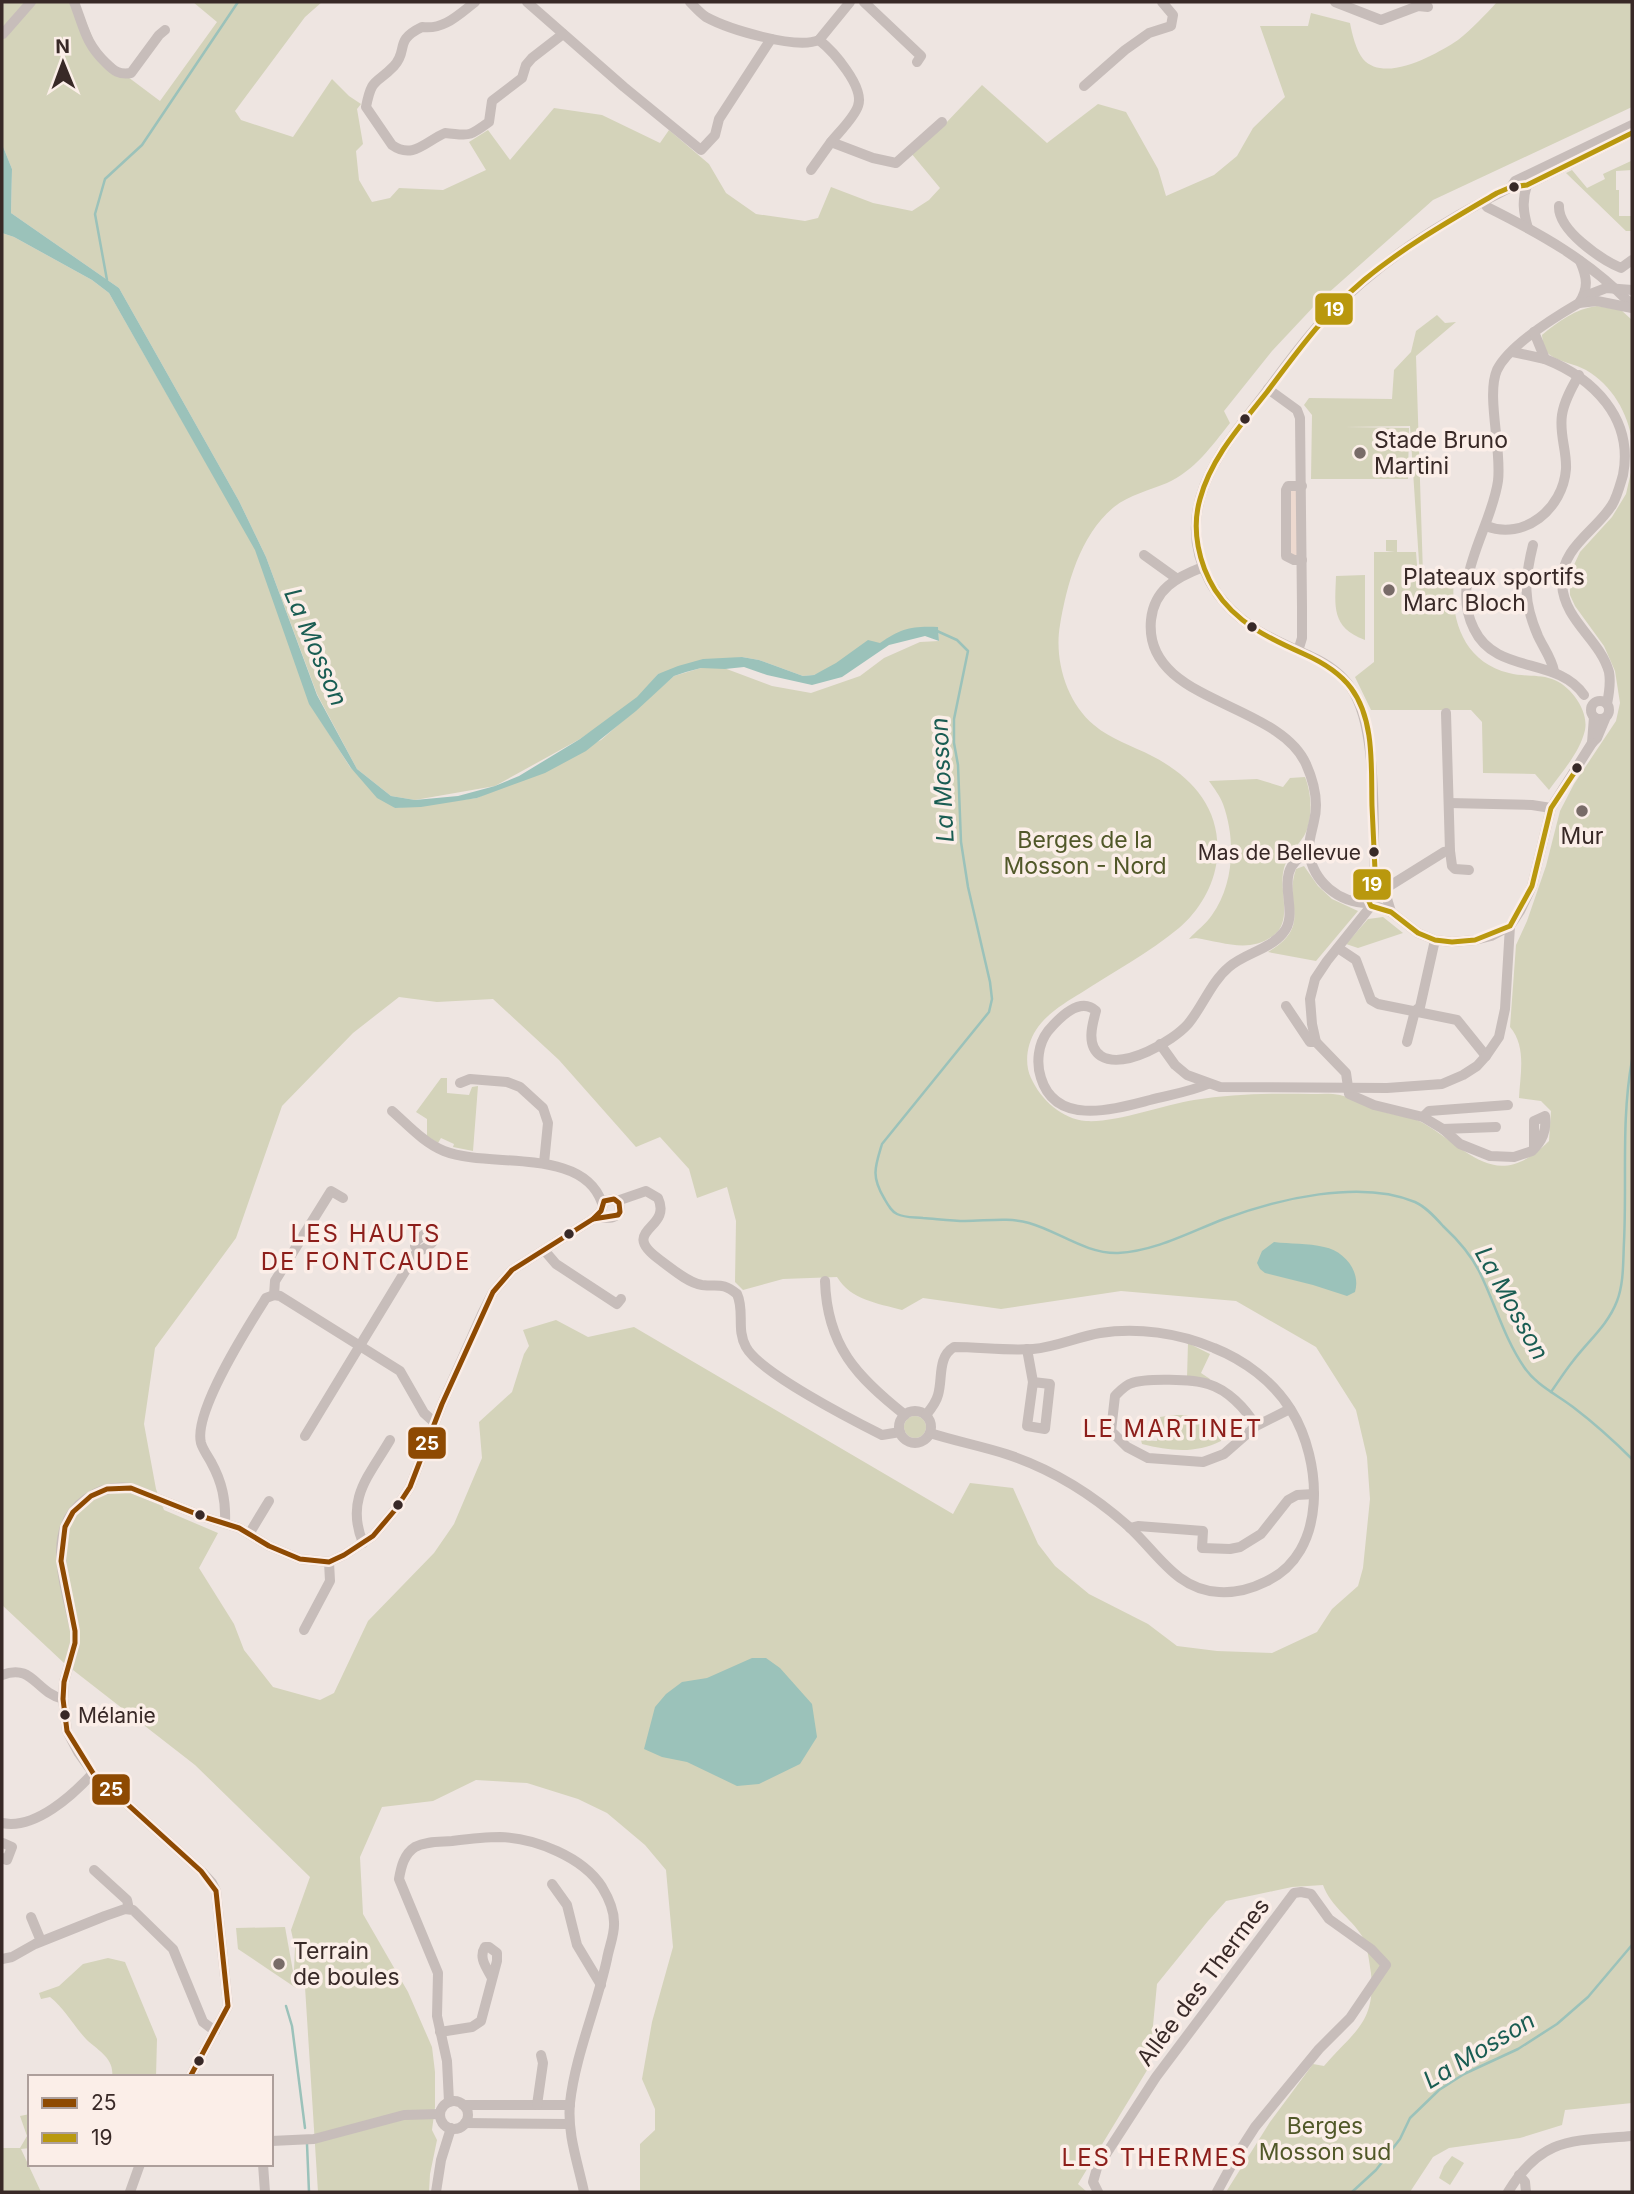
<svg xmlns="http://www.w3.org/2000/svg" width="1634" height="2194" viewBox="0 0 1634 2194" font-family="Inter,sans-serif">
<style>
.green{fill:#d4d3ba;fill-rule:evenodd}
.plaza{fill:#edd9cf}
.water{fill:#9bc2ba}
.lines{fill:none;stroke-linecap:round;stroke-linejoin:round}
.stream{stroke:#9bc2ba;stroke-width:2.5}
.minor{stroke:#c7bdba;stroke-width:10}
.bus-1-casing{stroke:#fbeee8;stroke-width:10}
.bus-2-casing{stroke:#fbeee8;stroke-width:10}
.bus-1{stroke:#8e4a02;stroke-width:5}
.bus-2{stroke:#b9980e;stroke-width:5}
.bus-dot{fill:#382927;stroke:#fbeee8;stroke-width:2.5}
.poi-dot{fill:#786b68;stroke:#fbeee8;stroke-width:2.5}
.labels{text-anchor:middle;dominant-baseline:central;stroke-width:7;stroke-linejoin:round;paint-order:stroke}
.bus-label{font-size:21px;fill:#382927;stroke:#fbeee8;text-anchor:end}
.poi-label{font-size:23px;fill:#382927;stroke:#fbeee8;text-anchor:start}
.park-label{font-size:23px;fill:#515829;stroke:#fbeee8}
.street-label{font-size:23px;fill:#382927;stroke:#fbeee8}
.water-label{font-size:24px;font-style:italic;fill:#1a5d53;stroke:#fbeee8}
.neighbourhood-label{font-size:24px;letter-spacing:2px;fill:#8d1e1a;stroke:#fbeee8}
.line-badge{stroke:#fbeee8;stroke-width:2.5}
.badge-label{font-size:19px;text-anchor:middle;font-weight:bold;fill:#fff}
</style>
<rect width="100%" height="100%" fill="#eee5e1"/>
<g class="green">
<path d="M2 2H78L97 49 116 68 160 101 217 22 193 2H322L305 17 235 111 241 120 293 137 332 79 349 96 361 104 357 109 363 144 356 151 359 180 372 202 390 198 399 188 443 190 486 170 469 142 488 130 510 160 554 108 602 115 660 143 669 130 709 164 726 193 756 214 805 221 818 218 831 187 873 203 912 211 929 200 940 188 911 153 945 124 982 85 1047 143 1098 104 1126 112 1158 169 1166 196 1214 175 1237 156 1253 128 1285 97 1260 26H1308L1311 13 1350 23C1352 34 1356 50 1363 59 1385 84 1437 54 1458 40 1472 29 1485 15 1497 2H1632V107L1433 200 1317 303 1272 351 1224 411 1230 423C1211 447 1195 470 1167 483 1150 490 1129 495 1114 507 1080 535 1067 584 1060 625 1054 659 1066 702 1094 725 1110 739 1133 746 1152 756 1193 777 1222 810 1217 859 1214 886 1199 911 1179 928 1149 953 1113 972 1081 993 1066 1002 1046 1014 1036 1030 1027 1044 1024 1063 1031 1078 1041 1100 1062 1119 1086 1121 1116 1123 1163 1105 1194 1100 1233 1094 1272 1093 1311 1094 1320 1094 1331 1093 1340 1095 1356 1099 1372 1109 1388 1113 1399 1116 1413 1117 1423 1123 1471 1151 1496 1193 1549 1141L1551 1111 1541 1101 1519 1098C1520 1075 1527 1047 1510 1027L1516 945 1527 921 1546 866 1560 811 1574 784 1616 721 1620 703 1615 671 1604 646 1575 606 1570 595V584L1573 567 1580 552 1612 517 1626 494 1632 468V2103L1565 2110 1562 2125 1520 2138 1449 2148 1433 2157 1410 2192H1226L1270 2122 1313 2064 1324 2066C1353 2032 1376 2023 1371 1973 1369 1961 1368 1947 1362 1936 1350 1917 1331 1907 1323 1885L1292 1887 1226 1901 1208 1921 1157 1984 1149 2067 1078 2184 1087 2192H640V2144L655 2130V2109L642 2079 652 2022 673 1947 666 1870 645 1845 607 1813 578 1799 527 1783 476 1780 433 1801 382 1807 360 1857 363 1914 408 1992 432 2047 435 2072V2107L432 2130 437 2140 430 2174 429 2192H318L304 1971 294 1970 295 1948 291 1930 310 1877 195 1765 64 1663 2 1605V233L14 237 92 280 109 293 256 550 310 704 350 767 395 808 477 798 601 740 674 676 701 668H724L772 686 811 693 860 676 884 658 920 642 939 641 938 628 904 633 814 675 803 676 759 660 742 657 658 674 635 702 580 739 495 786 415 800 391 796 357 769 317 694 266 557 239 501 119 288 11 213 12 169 2 144ZM399 997 437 1002 493 999 559 1060 636 1147 660 1137 689 1169 697 1198 727 1187 736 1221 735 1282 743 1290 783 1279 837 1277C851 1300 877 1303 902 1310L923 1298 1001 1309 1121 1291 1236 1301 1316 1347 1356 1410 1367 1457 1370 1499 1363 1568 1358 1586 1332 1609 1317 1632 1272 1653 1217 1651 1177 1646 1148 1624 1089 1594 1055 1566 1038 1544 1013 1488 970 1483 953 1514 634 1327 588 1337 556 1320 523 1330 529 1346 524 1354 512 1392 479 1422 482 1458 454 1524 434 1553 368 1621 334 1693 320 1700 273 1687 244 1650 234 1624 199 1568 218 1533 164 1510 156 1489 144 1424 155 1348 236 1238 282 1106 353 1033Z"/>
<path d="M1631 161 1632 170 1616 171V190H1619V216H1632V231H1626L1566 173 1572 170 1587 188 1605 179 1603 174Z"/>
<path d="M1597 306 1621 310 1632 320V441C1628 413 1612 385 1586 370 1575 364 1560 362 1550 355 1543 350 1543 343 1542 335 1559 321 1575 309 1597 306Z"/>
<path d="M1437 315 1445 323 1456 322 1416 356 1423 574 1420 577 1410 426 1345 427 1409 428 1408 479H1311L1312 415 1304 405 1309 398 1392 399 1394 370 1411 352 1416 331Z"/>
<path d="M1386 540H1397V552H1416L1418 578 1454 579C1450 620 1464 662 1509 673 1523 677 1538 674 1552 679 1570 685 1589 710 1585 730 1580 752 1562 772 1549 790L1535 774 1483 773 1482 722 1471 710H1371L1355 677 1374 662V552H1395L1386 551Z"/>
<path d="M1365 575V640C1331 627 1335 607 1336 576Z"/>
<path d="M1305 777C1312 794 1313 820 1304 836 1296 848 1285 858 1283 873 1280 893 1292 921 1274 935 1250 954 1223 942 1196 938L1189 939C1196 931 1206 924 1212 915 1234 884 1236 840 1223 804 1220 796 1214 788 1209 781L1257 779 1283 787 1290 778Z"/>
<path d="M1304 866 1318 886 1332 899 1358 911 1316 961 1268 952C1314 925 1283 905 1296 869Z"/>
<path d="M1383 917 1403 933 1358 948 1346 944 1368 919Z"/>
<path d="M441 1078H447V1093L469 1095 472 1087 478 1086 473 1151 453 1147 454 1144 441 1138 438 1143 427 1136V1119L416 1112Z"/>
<path d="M1188 1343 1210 1354 1201 1373 1210 1379 1209 1381 1187 1378Z"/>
<path d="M1174 1415H1186L1205 1424V1434L1221 1436V1441C1195 1454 1170 1451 1142 1444L1141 1440 1157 1441 1160 1417Z"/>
<circle cx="915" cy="1427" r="11"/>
<path d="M285 1927 296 1988 238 1949 236 1928Z"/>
<path d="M108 1958 125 1962 157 2039 156 2077H112C115 2058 97 2050 86 2039 73 2025 65 2009 50 1997L41 1999 39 1993 59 1986 83 1964Z"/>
<path d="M30 2114V2148L21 2149 41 2192H2V2148H20L27 2136 20 2116Z"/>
<path d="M1452 2156 1464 2163 1450 2185 1439 2178 1444 2166Z"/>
</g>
<rect class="plaza" x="1291" y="489" width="6" height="67"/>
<g class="water">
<path d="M2 144 12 169 11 213 119 288 239 501 266 557 317 695 357 769 391 796 415 800 458 796 495 786 519 776 580 739 637 697 658 674 678 666 703 659 742 657 759 660 803 676 814 675 836 663 868 640 880 643C902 628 911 626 938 627L939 641 925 636 889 645 842 677 812 685 767 675 744 667 725 669 701 668 686 672 674 676 636 711 586 751 545 773 477 798 421 807 395 808 377 798 351 768 309 704 255 550 109 293 92 280 14 237 2 233Z"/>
<path d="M1274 1242C1290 1244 1308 1243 1324 1247 1345 1251 1361 1272 1355 1292L1347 1296 1313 1285 1265 1273 1260 1269 1257 1263 1262 1251Z"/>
<path d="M752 1658H766L780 1668 812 1704 817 1737 800 1764 759 1784 737 1786 687 1762 662 1757 644 1749 655 1707 666 1694 682 1682 707 1678Z"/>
</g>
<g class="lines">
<g class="stream">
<path d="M107 280 95 214 105 179 142 145 238 2"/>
<path d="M937 631 957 640 968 651 954 719V743L958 765 961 842 968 887 990 982 992 999 989 1012 882 1144C875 1167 871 1176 884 1198 888 1205 891 1211 897 1214 905 1218 915 1217 923 1218 937 1219 952 1221 965 1221 987 1221 1008 1217 1029 1223 1058 1231 1086 1254 1118 1253 1156 1251 1190 1232 1224 1219 1277 1199 1361 1179 1415 1202 1426 1207 1435 1217 1443 1226 1457 1239 1471 1255 1479 1271 1495 1303 1504 1338 1524 1367 1536 1385 1556 1394 1573 1407 1594 1423 1614 1441 1632 1459"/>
<path d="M1551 1392C1558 1382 1565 1371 1573 1361 1588 1341 1608 1325 1617 1301 1624 1283 1623 1261 1624 1242 1627 1181 1621 1120 1632 1060"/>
<path d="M286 2006 292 2026 305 2128"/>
<path d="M307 2144 309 2192"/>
<path d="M1352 2192 1376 2170 1400 2139 1410 2118 1439 2090 1464 2074 1518 2049 1557 2024 1588 1997 1632 1945"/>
</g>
<g class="minor">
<path d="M74 2C84 27 85 43 106 63 114 71 119 75 131 73L159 35 165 30"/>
<path d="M475 2C458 15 444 30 422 27 393 41 409 50 394 66 376 85 372 76 366 107L392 145C413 160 426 141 445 133 470 135 467 138 489 122L492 101 522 78 526 65 532 58 563 34"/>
<path d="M527 2 624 87 701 150 715 135 719 119 771 39"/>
<path d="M690 2C695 7 700 13 706 17 728 29 796 50 819 40L850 2"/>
<path d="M864 2 921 56 917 62"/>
<path d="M1335 2 1381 20 1418 6 1428 7"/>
<path d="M3 34 31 2"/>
<path d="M819 40C833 51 865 87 858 106 854 118 839 132 831 142L873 158 896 163 942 122"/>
<path d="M1084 86 1125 50 1149 33 1171 26 1173 15 1162 2"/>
<path d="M811 170 831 142"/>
<path d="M1527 185C1522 200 1523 212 1528 228"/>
<path d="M1511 187 1527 185 1631 133"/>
<path d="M1483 202 1487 207C1543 235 1588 260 1632 305"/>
<path d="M1559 206C1558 230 1600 259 1621 268L1632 260"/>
<path d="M1580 261C1587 277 1589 288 1579 303 1555 317 1509 345 1497 370 1486 395 1502 449 1498 481 1491 530 1449 580 1474 629 1496 675 1557 656 1584 695"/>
<path d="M1583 297 1606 288 1632 290"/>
<path d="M1579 303 1597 301 1632 308"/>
<path d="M1534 332 1545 359C1593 378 1634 418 1623 475 1620 485 1617 497 1612 505 1596 531 1560 548 1562 584 1564 621 1600 639 1609 672 1611 683 1609 694 1607 704"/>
<path d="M1513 352 1545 359"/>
<path d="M1268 389 1297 410 1300 418 1302 607V638L1298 651"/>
<path d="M1302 486H1288L1286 490V556L1294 560H1302"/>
<path d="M1486 526C1524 541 1563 509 1566 469 1567 451 1559 434 1562 415 1564 401 1572 387 1579 375"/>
<path d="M1533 545C1524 581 1523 601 1538 636 1544 649 1551 657 1554 671"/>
<path d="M1144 555 1176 578"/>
<path d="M1203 567C1177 577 1154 589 1151 620 1143 703 1278 701 1306 764 1314 782 1319 802 1314 821 1312 831 1308 842 1309 852 1313 882 1339 903 1368 903"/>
<circle cx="1600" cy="710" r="9"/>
<path d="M1594 717 1592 743 1597 738 1605 719"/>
<path d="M1449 803 1532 805 1551 808"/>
<path d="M1450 851 1452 866 1455 869 1469 870"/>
<path d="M1375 876 1367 894 1368 903 1391 912 1418 933 1435 940 1452 942 1475 940 1491 936 1510 926 1520 911 1532 886 1551 808 1592 743"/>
<path d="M1383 890 1444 852 1450 851 1446 713"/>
<path d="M1371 906 1327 961 1315 979 1310 999 1312 1024 1316 1042 1346 1073 1349 1094 1374 1105 1423 1117 1443 1129 1460 1144 1490 1156 1514 1157 1532 1151C1542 1141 1547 1131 1545 1116L1534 1121V1149"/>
<path d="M1391 912 1385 892 1378 884 1375 875C1372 825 1379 729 1351 688 1341 673 1326 663 1310 656 1269 638 1233 623 1210 582 1172 512 1217 454 1259 401 1281 373 1301 343 1325 318 1377 262 1443 221 1511 187L1515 181 1632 125"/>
<path d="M1338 948 1356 960 1371 1000 1378 1004 1457 1020 1486 1056"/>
<path d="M1286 1006 1310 1042H1316"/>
<path d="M1407 1042 1415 1011 1420 1007 1435 940"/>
<path d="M1160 1044 1175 1065 1187 1075 1220 1087 1387 1088 1442 1084 1463 1075 1477 1066 1486 1056 1499 1037 1505 1009 1510 926"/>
<path d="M460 1083 470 1079 507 1082 520 1087 543 1108 548 1123 544 1163"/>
<path d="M1208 1084C1189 1092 1169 1095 1150 1100 1115 1109 1056 1127 1041 1078 1036 1063 1038 1044 1048 1031 1059 1018 1080 996 1096 1011 1092 1025 1086 1046 1101 1056 1124 1070 1173 1041 1188 1024 1203 1006 1211 982 1229 967 1245 953 1269 950 1283 933 1303 910 1267 871 1309 852"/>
<path d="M392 1111C408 1125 424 1143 444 1151 489 1169 583 1146 602 1203"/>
<path d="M1423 1117 1429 1111 1508 1105"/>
<path d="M1443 1129 1496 1127"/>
<path d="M617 1201 646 1191 658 1198C673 1230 617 1229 660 1260 671 1268 688 1283 702 1285 719 1287 722 1282 737 1294 745 1311 736 1329 746 1347 759 1372 852 1420 882 1435L900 1432"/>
<path d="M544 1250 556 1264 617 1304 621 1299"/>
<path d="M825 1281C827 1346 857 1377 905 1415"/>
<path d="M274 1295 280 1296 400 1371 424 1413 435 1423"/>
<path d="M1027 1349 1033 1382 1027 1426 1045 1429 1050 1384 1033 1382"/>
<circle cx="915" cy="1427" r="16"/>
<path d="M926 1415C931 1409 936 1403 938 1395 943 1379 937 1357 954 1347 980 1347 1007 1351 1033 1349 1056 1347 1077 1337 1100 1333 1137 1327 1179 1333 1214 1348 1244 1360 1273 1381 1291 1410 1322 1460 1329 1553 1265 1582 1251 1589 1236 1593 1219 1592 1176 1590 1157 1552 1128 1526 1092 1494 1052 1469 1006 1454 981 1446 955 1441 930 1433"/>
<path d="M1256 1426C1245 1408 1228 1390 1208 1384 1194 1379 1145 1378 1132 1383 1125 1385 1120 1391 1115 1396L1111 1431 1127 1447 1148 1458 1203 1462 1224 1454 1256 1426 1290 1409"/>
<path d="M305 1436 418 1250H422L432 1243 431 1237 425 1234 416 1241 415 1246 418 1250"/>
<path d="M225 1523C226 1500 222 1482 211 1462 208 1456 203 1450 201 1443 193 1412 249 1325 266 1298L274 1295 275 1281 331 1191 343 1198"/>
<path d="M1130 1528 1138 1526 1203 1531 1202 1548 1230 1549 1240 1547 1261 1534 1288 1500 1297 1495 1314 1494"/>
<path d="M249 1534 269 1501"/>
<path d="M363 1543C345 1499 369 1476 390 1440"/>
<path d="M304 1630 330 1581 329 1562"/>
<path d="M2 1675C33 1663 35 1692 63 1699"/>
<path d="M2 1823C35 1830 73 1795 93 1773"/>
<path d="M2 1858 7 1860 12 1847 3 1843"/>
<path d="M94 1870 127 1900 129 1909"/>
<path d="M552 1884 567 1905 577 1945 601 1985"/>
<path d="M31 1917 41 1941"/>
<path d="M2 1959 12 1957 35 1944 105 1916 125 1909 133 1910 173 1949 203 2022 215 2031"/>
<path d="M440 2032 472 2027 481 2021 497 1961V1953L489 1947H485C478 1958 487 1968 492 1978"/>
<path d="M190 2077 228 2006 216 1891 212 1883 201 1871 93 1773 78 1752 67 1731 63 1699 64 1682 75 1643V1631C67 1590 43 1529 86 1499 100 1489 114 1486 131 1488L204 1517 239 1528 269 1546 300 1559 329 1562 344 1555 373 1536 395 1510 410 1487 442 1404 482 1314 493 1292 512 1270 593 1219 601 1211 604 1201 614 1199 619 1203 620 1212C614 1221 603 1216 593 1219"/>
<circle cx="454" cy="2115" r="14"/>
<path d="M449 2102 447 2061 437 2016 438 1973 399 1879C401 1867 404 1854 415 1847 426 1841 440 1842 452 1841 468 1839 484 1837 500 1837 535 1838 583 1857 602 1887 608 1897 614 1911 614 1922 615 1934 609 1947 607 1959 597 2006 575 2056 570 2103 567 2134 578 2163 584 2192"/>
<path d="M463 2105H570"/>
<path d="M537 2105 543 2063 541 2055"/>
<path d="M465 2123 569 2124"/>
<path d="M271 2141 314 2139 404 2115 440 2114"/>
<path d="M263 2164 265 2192"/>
<path d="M1519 2175 1525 2182 1526 2192"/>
<path d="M130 2192 140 2164"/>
<path d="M436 2192 441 2160 451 2128"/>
<path d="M1098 2192 1093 2182 1097 2168 1156 2077 1294 1893 1301 1892 1311 1894 1329 1919 1371 1949 1386 1965 1350 2018 1319 2049 1255 2127 1237 2155 1217 2192"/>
<path d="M1508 2192C1542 2136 1573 2141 1632 2136"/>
</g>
<g class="bus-1-casing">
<g id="bus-1">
<path d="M614 1199 619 1203 620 1212 618 1215 593 1219 601 1211 604 1201Z"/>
<path d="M190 2077 228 2006 216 1891 201 1871 93 1773 67 1731 63 1699 64 1682 75 1643V1631L61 1561 65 1527 73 1512 91 1496 107 1489 131 1488 204 1517 239 1528 269 1546 300 1559 329 1562 344 1555 373 1536 395 1510 410 1487 442 1404 493 1292 512 1270 593 1219"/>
</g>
</g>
<g class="bus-2-casing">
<path id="bus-2" d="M1578 767 1551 808 1532 886 1510 926 1475 940 1452 942 1435 940 1418 933 1391 912 1371 906 1367 897 1375 877V870C1374 849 1373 827 1372 806 1371 768 1375 720 1351 688 1339 672 1322 662 1304 654 1270 639 1236 623 1215 590 1199 564 1191 530 1200 499 1211 458 1241 425 1267 392 1297 352 1325 313 1364 280 1405 246 1451 220 1497 193L1511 187 1527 185 1632 133"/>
</g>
<use href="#bus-1" class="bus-1"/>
<use href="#bus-2" class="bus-2"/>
</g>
<g class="bus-dot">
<circle cx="1514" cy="187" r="6"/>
<circle cx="1245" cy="419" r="6"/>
<circle cx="1252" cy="627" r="6"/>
<circle cx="1577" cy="768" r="6"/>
<circle cx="1374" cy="852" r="6"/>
<circle cx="569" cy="1234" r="6"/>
<circle cx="398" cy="1505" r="6"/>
<circle cx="200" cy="1515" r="6"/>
<circle cx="65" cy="1715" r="6"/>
<circle cx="199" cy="2061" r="6"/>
</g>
<g class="poi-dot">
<circle cx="1360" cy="453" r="7"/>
<circle cx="1389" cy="590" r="7"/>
<circle cx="1582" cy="811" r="7"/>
<circle cx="279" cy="1964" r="7"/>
</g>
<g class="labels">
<g class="bus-label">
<text x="1361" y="852">Mas de Bellevue</text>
<text x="78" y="1715" text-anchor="start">Mélanie</text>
</g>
<g class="poi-label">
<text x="1374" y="440">Stade Bruno<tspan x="1374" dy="26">Martini</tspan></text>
<text x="1403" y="577">Plateaux sportifs<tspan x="1403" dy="26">Marc Bloch</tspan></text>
<text x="1582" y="836" text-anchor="middle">Mur</text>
<text x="293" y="1951">Terrain<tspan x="293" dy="26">de boules</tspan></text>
</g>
<g class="park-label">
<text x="1085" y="840">Berges de la<tspan x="1085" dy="26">Mosson - Nord</tspan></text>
<text x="1325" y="2126">Berges<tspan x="1325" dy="26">Mosson sud</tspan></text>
</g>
<g class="street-label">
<text transform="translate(1203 1982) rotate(-53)">Allée des Thermes</text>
</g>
<g class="water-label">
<text transform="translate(316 647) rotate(67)">La Mosson</text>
<text transform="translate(942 780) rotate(-93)">La Mosson</text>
<text transform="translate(1512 1303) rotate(61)">La Mosson</text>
<text transform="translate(1479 2050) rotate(-31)">La Mosson</text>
</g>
<g class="neighbourhood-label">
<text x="366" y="1233">LES HAUTS<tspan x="366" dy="28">DE FONTCAUDE</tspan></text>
<text x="1173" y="1428">LE MARTINET</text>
<text x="1155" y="2157">LES THERMES</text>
</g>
</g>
<g class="line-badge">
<rect x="1314" y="292" width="40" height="34" rx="7" fill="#b9980e"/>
<rect x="1352" y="868" width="40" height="33" rx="7" fill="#b9980e"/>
<rect x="407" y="1426" width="40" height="34" rx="7" fill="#8e4a02"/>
<rect x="91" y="1773" width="40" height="33" rx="7" fill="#8e4a02"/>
</g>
<g class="badge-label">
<text x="1334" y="316">19</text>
<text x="1372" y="891">19</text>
<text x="427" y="1450">25</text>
<text x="111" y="1796">25</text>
</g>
<rect width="1634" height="2194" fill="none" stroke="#382927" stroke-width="7"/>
<rect x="28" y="2075" width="245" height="91" fill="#fbeee8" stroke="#ad9f9b" stroke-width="2"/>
<rect x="42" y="2098" width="35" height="10" fill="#8e4a02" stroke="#ad9f9b" stroke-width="2"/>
<text x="91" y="2110" font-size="21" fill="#382927">25</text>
<rect x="42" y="2133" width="35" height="10" fill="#b9980e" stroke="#ad9f9b" stroke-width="2"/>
<text x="91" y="2145" font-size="21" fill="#382927">19</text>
<g transform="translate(63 63) rotate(359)" stroke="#fbeee8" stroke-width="5" paint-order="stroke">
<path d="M0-5L12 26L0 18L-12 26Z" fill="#382927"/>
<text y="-10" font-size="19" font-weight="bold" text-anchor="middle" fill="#382927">N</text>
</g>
</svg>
